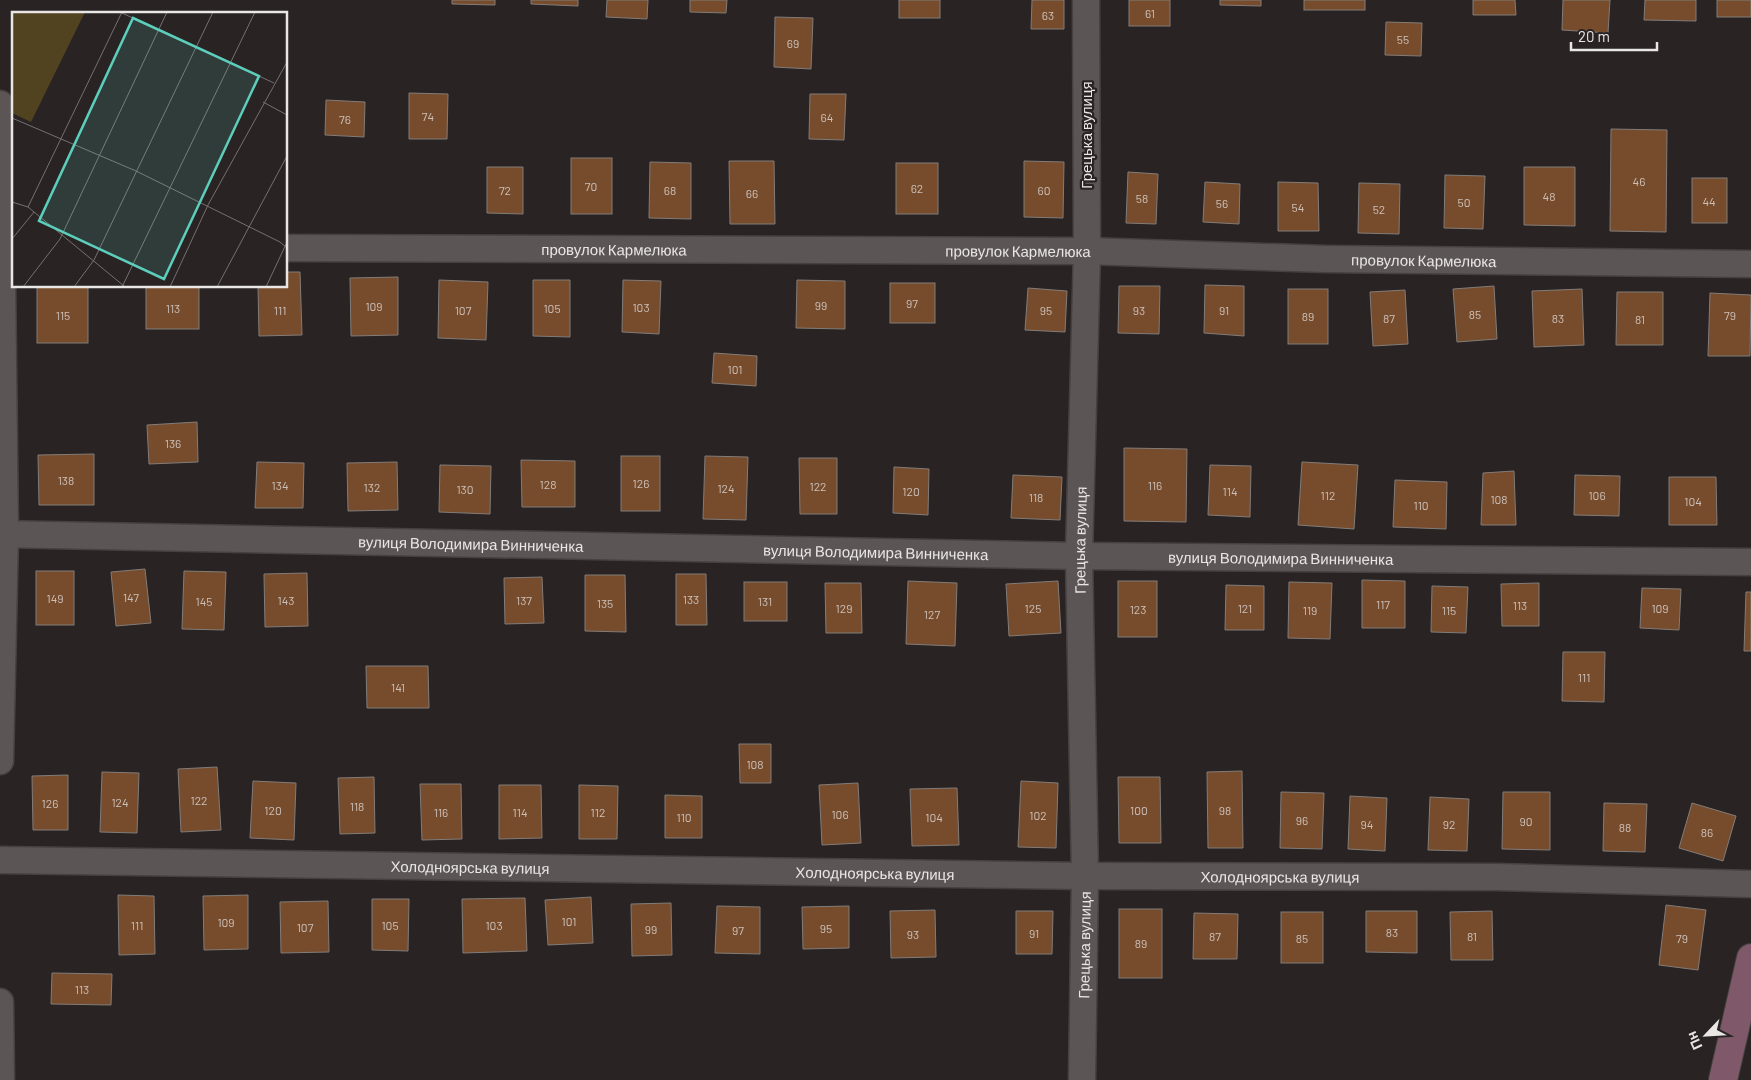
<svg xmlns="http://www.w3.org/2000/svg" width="1751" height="1080" viewBox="0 0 1751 1080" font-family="Barlow,sans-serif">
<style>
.building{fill:#774c2d;stroke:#827c79}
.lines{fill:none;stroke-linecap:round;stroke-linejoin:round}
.street-casing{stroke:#464140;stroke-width:29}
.secondary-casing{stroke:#464140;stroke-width:30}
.street{stroke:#5c5555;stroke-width:26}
.secondary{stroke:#7f5969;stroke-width:28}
.labels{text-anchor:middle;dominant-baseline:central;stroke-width:4.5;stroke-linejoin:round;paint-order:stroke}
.number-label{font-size:12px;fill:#cdc0b8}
.street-label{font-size:15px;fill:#eae6e6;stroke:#292323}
.inset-road{fill:none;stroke:#767171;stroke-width:1}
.view{fill:#5ccebb;fill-opacity:0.15;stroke:#5ccebb;stroke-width:2.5}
.inset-edge{fill:none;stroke:#eae6e6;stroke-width:2.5}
</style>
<rect width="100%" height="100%" fill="#292323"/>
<g class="building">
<path d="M452 0H495V5L452 4Z"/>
<path d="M531 0H578V6L531 4Z"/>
<path d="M607 0H648L647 19 606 17Z"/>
<path d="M690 0H727L726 13 690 12Z"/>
<rect x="899" y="0" width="41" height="18"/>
<path d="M1032 0H1064V29H1031Z"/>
<rect x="1129" y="0" width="41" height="26"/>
<path d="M1220 0H1261V6L1220 5Z"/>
<rect x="1304" y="0" width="61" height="10"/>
<path d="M1473 0H1515L1516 15H1473Z"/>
<path d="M1563 0H1610L1608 33 1562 30Z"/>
<path d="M1645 0H1696V21L1644 20Z"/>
<rect x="1717" y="0" width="34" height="17"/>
<path d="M775 17 813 18 811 69 774 67Z"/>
<path d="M1386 22 1422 23 1421 56 1385 55Z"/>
<path d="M409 93 448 94 447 139H409Z"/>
<path d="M810 94H846L844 140 809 139Z"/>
<path d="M326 100 365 102 364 137 325 135Z"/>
<path d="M1611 129 1667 130 1666 232 1610 231Z"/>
<rect x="571" y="158" width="41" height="56"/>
<path d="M729 161H774L775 224H730Z"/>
<path d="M1024 161 1064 162 1063 218 1024 217Z"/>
<path d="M650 162 691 163V219L649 218Z"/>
<rect x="896" y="163" width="42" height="51"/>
<path d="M487 167H523V214L487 213Z"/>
<path d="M1524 167H1575V226L1524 225Z"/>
<path d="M1128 172 1158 174 1156 224 1126 223Z"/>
<path d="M1445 175 1485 176 1483 229 1444 228Z"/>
<rect x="1692" y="178" width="35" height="45"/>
<path d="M1205 182 1240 184 1239 224 1203 222Z"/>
<path d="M1278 182 1318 183 1319 231H1278Z"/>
<path d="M1359 183 1400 184 1399 234 1358 233Z"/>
<path d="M286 272H300L302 335 259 336 258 286H286Z"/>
<path d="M398 277V335L351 336 350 278Z"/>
<path d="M439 280 488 282 486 340 438 338Z"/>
<path d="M533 280H570V337L533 336Z"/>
<path d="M623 280 661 281 659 334 622 332Z"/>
<path d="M797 280 845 281V329L796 328Z"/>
<rect x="890" y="283" width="45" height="40"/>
<path d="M1205 285 1244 286V336L1204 333Z"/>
<rect x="37" y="286" width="51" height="57"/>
<rect x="146" y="286" width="53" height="43"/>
<path d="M1119 286H1160L1159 334 1118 333Z"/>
<path d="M1494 286 1497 339 1457 342 1453 289Z"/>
<path d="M1028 288 1067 291 1065 332 1025 330Z"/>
<rect x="1288" y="289" width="40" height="55"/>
<path d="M1582 289 1584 345 1534 347 1532 291Z"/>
<path d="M1405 290 1408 344 1373 346 1370 292Z"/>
<path d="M1617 292H1663V345H1616Z"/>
<path d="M1710 293 1751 295 1750 356H1708Z"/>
<path d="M714 353 757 356 756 386 712 383Z"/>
<path d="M197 422 198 462 149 464 147 425Z"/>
<path d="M1124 448 1187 449 1186 522 1124 521Z"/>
<path d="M94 454V505H39L38 455Z"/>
<rect x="621" y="456" width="39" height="55"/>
<path d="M705 456 748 457 746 520 703 519Z"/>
<path d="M799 458H837V514H800Z"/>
<path d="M521 460 575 461V507H522Z"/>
<path d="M257 462 304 463 303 508H255Z"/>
<path d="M397 462 398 510 348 511 347 463Z"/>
<path d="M1302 462 1358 465 1354 529 1298 525Z"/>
<path d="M440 465 491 466 490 514 439 512Z"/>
<path d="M1210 465 1251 466 1250 517 1208 515Z"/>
<path d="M894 467 929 469 928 515 893 513Z"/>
<path d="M1514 471 1516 525H1481L1483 473Z"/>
<path d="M1013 475 1062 477 1060 520 1011 518Z"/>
<path d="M1575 475 1620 476 1619 516 1574 515Z"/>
<path d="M1669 477H1716L1717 525H1669Z"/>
<path d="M1395 480 1447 482 1446 529 1393 527Z"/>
<path d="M145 569 151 623 116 626 111 572Z"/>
<rect x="36" y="571" width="38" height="54"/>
<path d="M184 571 226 572 224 630 182 629Z"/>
<path d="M307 573 308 626 265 627 264 574Z"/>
<path d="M676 574H706L707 625H676Z"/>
<path d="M585 575H625L626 632 585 631Z"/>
<path d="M542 577 544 623 505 624 504 578Z"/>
<path d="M1362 580 1405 581V628H1362Z"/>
<path d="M908 581 957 583 955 646 906 644Z"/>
<path d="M1058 581 1061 633 1009 636 1006 584Z"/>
<rect x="1118" y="581" width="39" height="56"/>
<rect x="744" y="582" width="43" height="39"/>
<path d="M1289 582 1332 583 1330 639 1288 638Z"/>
<path d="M825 583H861L862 633H826Z"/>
<path d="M1539 583V626H1502L1501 584Z"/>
<path d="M1226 585 1264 586V630H1225Z"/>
<path d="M1432 586 1468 587 1466 633 1431 632Z"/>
<path d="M1642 588 1681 589 1679 630 1640 628Z"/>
<path d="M1746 592H1751V651H1744Z"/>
<path d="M1563 652H1605L1604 702 1562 701Z"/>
<path d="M366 666H428L429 708H367Z"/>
<path d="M739 744H771V783H740Z"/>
<path d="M217 767 221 830 181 832 178 769Z"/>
<path d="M1242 771 1243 848H1208L1207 772Z"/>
<path d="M102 772 139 773 137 833 100 832Z"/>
<path d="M68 775V830H33L32 776Z"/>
<path d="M374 777 375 833 340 834 338 778Z"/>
<path d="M1118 777H1160L1161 843H1119Z"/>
<path d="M253 781 296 783 294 840 250 838Z"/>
<path d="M1021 781 1058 783 1056 848 1018 847Z"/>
<path d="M858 783 861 843 822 845 819 785Z"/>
<path d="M420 784H461L462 839 422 840Z"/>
<path d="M499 785H541L542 838 499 839Z"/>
<path d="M579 785 618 786 617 839H579Z"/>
<path d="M957 788 959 845 912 846 910 789Z"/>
<path d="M1281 792 1324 793 1322 849 1280 848Z"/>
<path d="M1503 792H1550V850L1502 849Z"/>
<path d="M665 795 702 796V838H665Z"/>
<path d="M1350 796 1387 798 1385 851 1348 849Z"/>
<path d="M1430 797 1469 799 1467 851 1428 850Z"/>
<path d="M1604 803 1647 804 1645 852 1603 851Z"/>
<path d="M1692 803 1736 816 1723 861 1679 848Z"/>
<path d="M118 895 154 896 155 954 119 955Z"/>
<path d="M248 895V949L204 950 203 896Z"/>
<path d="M591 897 593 943 548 945 545 900Z"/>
<path d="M525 898 527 951 463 953 462 899Z"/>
<path d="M372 899H409L408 951 372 950Z"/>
<path d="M328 901 329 952 281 953 280 902Z"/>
<path d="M671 903 672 955 632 956 631 904Z"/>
<path d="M1666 905 1706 910 1698 970 1659 965Z"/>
<path d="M717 906 760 907V954L715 953Z"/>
<path d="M849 906V948L803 949 802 907Z"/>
<rect x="1119" y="909" width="43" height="69"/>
<path d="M935 910 936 957 891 958 890 911Z"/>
<path d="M1016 911H1053L1052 954H1016Z"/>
<path d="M1366 911H1417V953L1366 952Z"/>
<path d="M1492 911 1493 960H1451L1450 912Z"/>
<rect x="1281" y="912" width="42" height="51"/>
<path d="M1194 913 1238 914 1237 959H1193Z"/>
<path d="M52 973 112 974 111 1005 51 1004Z"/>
</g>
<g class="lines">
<g class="street-casing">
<g id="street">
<path d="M0 104 5 534 0 761"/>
<path id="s1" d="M286 248 1087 251 1326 259 1751 264"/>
<path id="s2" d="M0 534 1079 556 1751 562"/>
<path id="s3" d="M0 860 1085 876 1495 877 1751 884"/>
<path d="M0 1002 1 1080"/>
<path id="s4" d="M1082 1080 1085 876 1079 556 1087 251 1086 0"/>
</g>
</g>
<g class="secondary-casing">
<path id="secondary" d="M1723 1080 1751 958"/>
</g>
<use href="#street" class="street"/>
<use href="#secondary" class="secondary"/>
</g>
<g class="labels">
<g class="number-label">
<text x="1150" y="13">61</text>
<text x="1048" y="15">63</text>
<text x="1403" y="39">55</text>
<text x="793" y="43">69</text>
<text x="428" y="116">74</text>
<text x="827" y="117">64</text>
<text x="345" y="119">76</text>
<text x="1639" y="181">46</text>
<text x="591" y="186">70</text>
<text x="917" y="188">62</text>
<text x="505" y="190">72</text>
<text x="670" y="190">68</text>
<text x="1044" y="190">60</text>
<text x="752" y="193">66</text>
<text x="1549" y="196">48</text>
<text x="1142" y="198">58</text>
<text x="1709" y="201">44</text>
<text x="1464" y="202">50</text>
<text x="1222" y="203">56</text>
<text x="1298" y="207">54</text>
<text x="1379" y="209">52</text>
<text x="912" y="303">97</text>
<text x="821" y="305">99</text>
<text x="374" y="306">109</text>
<text x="641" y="307">103</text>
<text x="173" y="308">113</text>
<text x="552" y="308">105</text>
<text x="280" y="310">111</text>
<text x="463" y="310">107</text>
<text x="1046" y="310">95</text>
<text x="1139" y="310">93</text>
<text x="1224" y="310">91</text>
<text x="1475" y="314">85</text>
<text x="63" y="315">115</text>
<text x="1730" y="315">79</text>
<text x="1308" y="316">89</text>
<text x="1389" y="318">87</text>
<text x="1558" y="318">83</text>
<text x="1640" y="319">81</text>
<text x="735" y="369">101</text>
<text x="173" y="443">136</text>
<text x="66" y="480">138</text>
<text x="641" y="483">126</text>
<text x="548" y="484">128</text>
<text x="280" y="485">134</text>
<text x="1155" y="485">116</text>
<text x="818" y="486">122</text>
<text x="372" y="487">132</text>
<text x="726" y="488">124</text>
<text x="465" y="489">130</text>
<text x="911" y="491">120</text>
<text x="1230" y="491">114</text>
<text x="1328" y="495">112</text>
<text x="1597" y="495">106</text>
<text x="1036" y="497">118</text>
<text x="1499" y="499">108</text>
<text x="1693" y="501">104</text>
<text x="1421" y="505">110</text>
<text x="131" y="597">147</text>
<text x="55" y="598">149</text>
<text x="691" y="599">133</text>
<text x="286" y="600">143</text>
<text x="524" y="600">137</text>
<text x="204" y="601">145</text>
<text x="765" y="601">131</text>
<text x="605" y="603">135</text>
<text x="1383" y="604">117</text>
<text x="1520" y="605">113</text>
<text x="844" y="608">129</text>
<text x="1033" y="608">125</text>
<text x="1245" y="608">121</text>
<text x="1660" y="608">109</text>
<text x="1138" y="609">123</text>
<text x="1310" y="610">119</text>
<text x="1449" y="610">115</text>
<text x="932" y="614">127</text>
<text x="1584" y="677">111</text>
<text x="398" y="687">141</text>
<text x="755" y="764">108</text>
<text x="199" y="800">122</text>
<text x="120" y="802">124</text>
<text x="50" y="803">126</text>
<text x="357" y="806">118</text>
<text x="273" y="810">120</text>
<text x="1139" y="810">100</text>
<text x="1225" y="810">98</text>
<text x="441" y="812">116</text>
<text x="520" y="812">114</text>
<text x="598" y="812">112</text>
<text x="840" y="814">106</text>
<text x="1038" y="815">102</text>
<text x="684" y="817">110</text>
<text x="934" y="817">104</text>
<text x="1302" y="820">96</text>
<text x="1526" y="821">90</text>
<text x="1367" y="824">94</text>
<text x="1449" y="824">92</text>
<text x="1625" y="827">88</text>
<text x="1707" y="832">86</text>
<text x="569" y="921">101</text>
<text x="226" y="922">109</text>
<text x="137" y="925">111</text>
<text x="390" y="925">105</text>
<text x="494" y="925">103</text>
<text x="305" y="927">107</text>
<text x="826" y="928">95</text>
<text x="651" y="929">99</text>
<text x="738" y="930">97</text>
<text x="1392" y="932">83</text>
<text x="1034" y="933">91</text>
<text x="913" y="934">93</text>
<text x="1215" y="936">87</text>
<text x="1472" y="936">81</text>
<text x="1302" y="938">85</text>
<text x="1682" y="938">79</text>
<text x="1141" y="943">89</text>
<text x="82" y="989">113</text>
</g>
<g class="street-label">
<text transform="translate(1086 135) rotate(-90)">Грецька вулиця</text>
<text stroke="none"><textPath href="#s1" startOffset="328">провулок Кармелюка</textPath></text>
<text stroke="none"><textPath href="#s1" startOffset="732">провулок Кармелюка</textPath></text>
<text stroke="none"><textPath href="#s1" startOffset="1138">провулок Кармелюка</textPath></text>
<text stroke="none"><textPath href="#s4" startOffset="540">Грецька вулиця</textPath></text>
<text stroke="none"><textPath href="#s2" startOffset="471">вулиця Володимира Винниченка</textPath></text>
<text stroke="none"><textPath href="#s2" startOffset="876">вулиця Володимира Винниченка</textPath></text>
<text stroke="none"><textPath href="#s2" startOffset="1281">вулиця Володимира Винниченка</textPath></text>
<text stroke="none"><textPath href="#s3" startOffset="470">Холодноярська вулиця</textPath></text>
<text stroke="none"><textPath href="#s3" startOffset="875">Холодноярська вулиця</textPath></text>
<text stroke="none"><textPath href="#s3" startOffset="1280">Холодноярська вулиця</textPath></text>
<text stroke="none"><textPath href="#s4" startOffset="135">Грецька вулиця</textPath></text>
</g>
</g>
<g transform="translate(12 12)">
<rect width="275" height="275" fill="#292323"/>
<path d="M0 0H73L19 110 0 101Z" fill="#524320"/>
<path class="inset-road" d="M110 1 262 71M251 90 275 103M0 106 124 159 268 230 275 236M0 190 16 195 112 274M16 195 110 0M0 227 22 200M11 275 48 227 155 0M62 275 82 248 201 0M110 275 243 0M158 275 196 193 275 50M205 275 275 144M254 275 275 230"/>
<path class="view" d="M121 6 247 64 152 267 27 209Z"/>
<rect width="275" height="275" class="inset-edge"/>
</g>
<g transform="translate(1706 1035) rotate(245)" stroke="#292323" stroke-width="4" paint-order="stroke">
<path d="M0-4L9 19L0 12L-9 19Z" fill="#eae6e6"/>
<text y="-8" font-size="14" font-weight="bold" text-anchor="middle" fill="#eae6e6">Пн</text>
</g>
<path d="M1571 42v8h86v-8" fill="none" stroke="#eae6e6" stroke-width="2.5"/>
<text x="1578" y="42" font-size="15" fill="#eae6e6" stroke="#292323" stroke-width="4" paint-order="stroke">20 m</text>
</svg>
